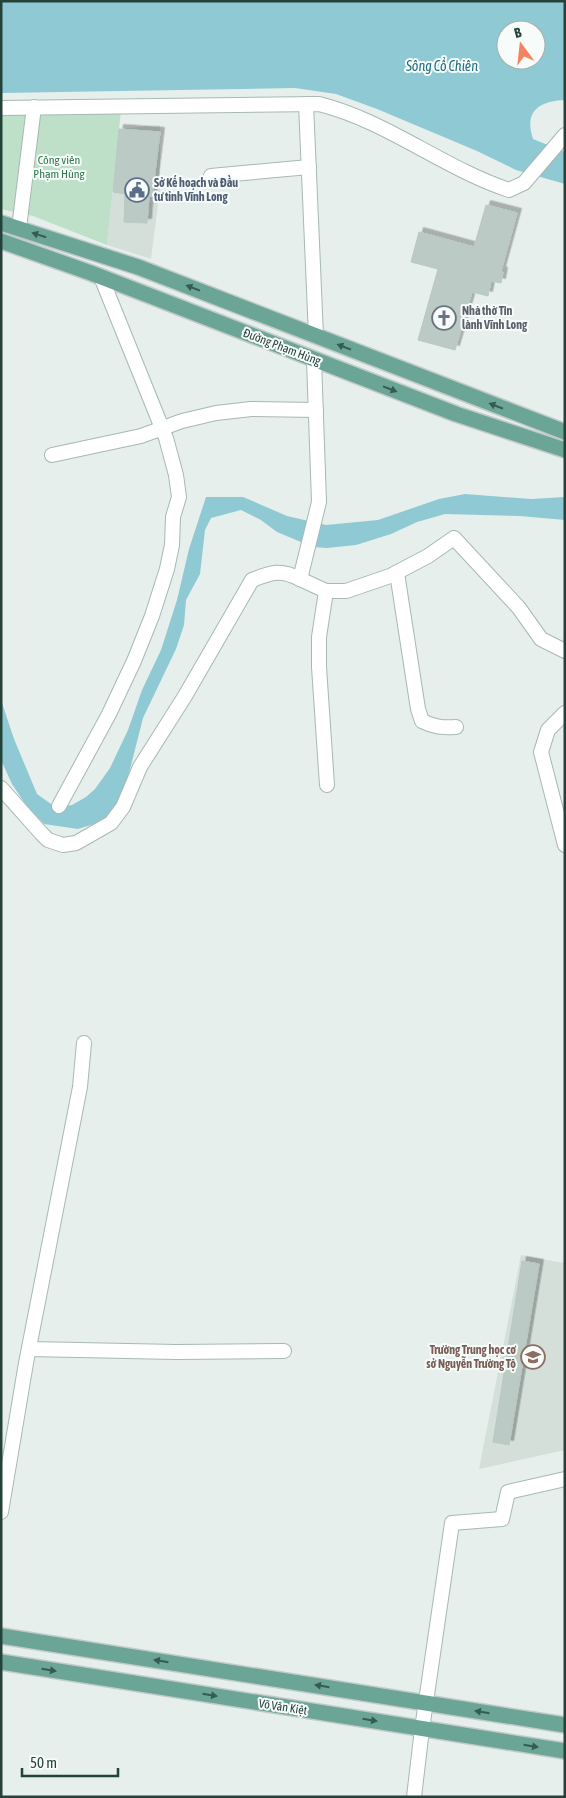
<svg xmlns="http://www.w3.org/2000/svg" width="566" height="1798" viewBox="0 0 566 1798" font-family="'Asap Condensed',sans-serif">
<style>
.built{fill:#d4dfda}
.green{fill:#bfe0c8}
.water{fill:#8ec9d4;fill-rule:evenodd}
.building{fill:#bbcac4;stroke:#b8c9c2;filter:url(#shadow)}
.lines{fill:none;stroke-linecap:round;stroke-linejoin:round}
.minor-casing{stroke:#a8b8b2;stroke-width:16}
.major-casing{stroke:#c2cac8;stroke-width:18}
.minor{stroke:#fff;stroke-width:14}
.major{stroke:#6aa596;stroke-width:15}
.oneway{fill:#365b51}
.labels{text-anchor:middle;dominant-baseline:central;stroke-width:4;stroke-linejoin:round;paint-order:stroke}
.park-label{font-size:12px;fill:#2d7a4b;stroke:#f7fbf9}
.service-label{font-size:12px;font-weight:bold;fill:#4e5e75;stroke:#f7fbf9;text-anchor:start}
.worship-label{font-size:12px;font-weight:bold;fill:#5b616d;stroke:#f7fbf9;text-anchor:start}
.street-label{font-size:12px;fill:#24423a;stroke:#f7fbf9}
.education-label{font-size:12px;font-weight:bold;fill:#785e54;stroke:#f7fbf9;text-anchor:end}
.water-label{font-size:14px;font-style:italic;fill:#1c6f80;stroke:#f7fbf9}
</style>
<defs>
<filter id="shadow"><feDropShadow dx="4.5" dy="-4.5" stdDeviation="0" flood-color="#0004"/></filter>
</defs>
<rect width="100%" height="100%" fill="#e6efeb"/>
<g class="built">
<path d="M160 125V189L151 259 107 245 119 129Z"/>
<path d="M521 1255 563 1263 565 1257V1450L479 1469Z"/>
</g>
<path class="green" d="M121 110 107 245 33 216 1 209V114Z"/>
<g class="water">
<path d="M1 1H565V100C538 101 524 112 533 139L565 152V184L516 170 477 151 377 109 336 94 295 88 1 93ZM506 30H536V60H506Z"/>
<path d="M465 494 531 499 565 497V520L520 516 445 514 417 522 391 534 356 545 327 548 313 547 277 532 261 520 241 510 211 518 205 530 200 574 186 600 184 625 176 649 143 718 125 789 110 815 94 824 78 829 44 824 26 805 12 784 1 760V700L14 739 37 794 51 804 59 807 72 805 86 797 95 789 110 768 128 730 142 690 161 650 177 600 189 549 206 497H243L287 516 326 525 378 520 439 499Z"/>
</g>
<g class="building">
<path d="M119 129 160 132 152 196H149L147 223 124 222 125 194 113 192Z"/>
<path d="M486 205 517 213 501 271 503 272 501 283 491 281 488 296 472 292 455 350 418 340 438 269 411 262 419 232 474 247Z"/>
<path d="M522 1261 539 1264 509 1445 493 1442Z"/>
</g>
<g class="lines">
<g class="minor-casing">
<g id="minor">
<path d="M306 104 316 336"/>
<path d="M1 108 319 104C387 121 443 168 509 190L524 183 565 135"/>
<path d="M211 176 309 167"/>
<path d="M19 228 34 107"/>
<path d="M314 360 319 502 300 579 326 591 319 637V667L327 785"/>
<path d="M52 455 141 436 182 421 216 413 251 409 316 410"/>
<path d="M397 573 418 709 422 721C434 727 443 728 456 727"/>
<path d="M326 591H346L390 576 428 556 454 538 519 608 541 639 565 651"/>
<path d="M565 713 548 730 541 752 565 845"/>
<path d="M1 788 41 833 48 840 63 845 76 843 111 823 123 807 140 767 185 696 252 580C272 572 281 569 300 579"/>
<path d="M59 806 109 714 134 661 152 616 167 569 172 545 173 517 179 497 176 475 166 438 101 277"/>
<path d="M29 1349 176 1352 284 1351"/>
<path d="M1 1512 26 1363 80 1087 84 1043"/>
<path d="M414 1797 422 1729 452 1523 502 1519 508 1492 565 1479"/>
</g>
</g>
<g class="major-casing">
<g id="major">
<path d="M1 223 138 267 565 432"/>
<path d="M1 241 91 273 456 414 565 450"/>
<path d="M1 1636 565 1725"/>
<path d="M1 1662 565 1751"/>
</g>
</g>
<use href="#minor" class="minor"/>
<use href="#major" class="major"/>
</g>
<defs><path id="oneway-solid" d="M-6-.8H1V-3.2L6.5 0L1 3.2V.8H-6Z" transform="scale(1.25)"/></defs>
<g class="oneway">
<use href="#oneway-solid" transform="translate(39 235) rotate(-162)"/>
<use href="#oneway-solid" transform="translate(193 288) rotate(-159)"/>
<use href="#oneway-solid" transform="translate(344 347) rotate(-159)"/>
<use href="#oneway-solid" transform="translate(390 389) rotate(21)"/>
<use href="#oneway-solid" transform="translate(496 406) rotate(-159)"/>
<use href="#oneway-solid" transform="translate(161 1661) rotate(-171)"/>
<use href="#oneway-solid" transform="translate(49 1670) rotate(9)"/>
<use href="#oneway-solid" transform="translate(322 1686) rotate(-171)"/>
<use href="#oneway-solid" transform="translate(210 1695) rotate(9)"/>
<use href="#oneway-solid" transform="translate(482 1712) rotate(-171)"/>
<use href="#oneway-solid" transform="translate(370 1720) rotate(9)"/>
<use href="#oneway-solid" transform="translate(531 1746) rotate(9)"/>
</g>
<defs>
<g id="civic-ring" transform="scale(1.25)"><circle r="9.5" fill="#f7fbf9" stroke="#5c6f8a" stroke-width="1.5"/><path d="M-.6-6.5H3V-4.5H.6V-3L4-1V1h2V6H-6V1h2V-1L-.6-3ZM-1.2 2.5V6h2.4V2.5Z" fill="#5c6f8a"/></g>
<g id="church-ring" transform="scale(1.25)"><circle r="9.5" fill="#f7fbf9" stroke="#6b7280" stroke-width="1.5"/><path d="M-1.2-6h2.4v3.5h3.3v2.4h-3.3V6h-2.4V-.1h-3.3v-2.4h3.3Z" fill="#6b7280"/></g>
<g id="school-ring" transform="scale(1.25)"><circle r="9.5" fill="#f7fbf9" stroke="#8d6e63" stroke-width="1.5"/><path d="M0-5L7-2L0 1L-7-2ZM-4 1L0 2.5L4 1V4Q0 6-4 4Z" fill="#8d6e63"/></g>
</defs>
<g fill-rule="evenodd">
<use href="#civic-ring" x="137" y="190"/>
<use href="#church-ring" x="444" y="318"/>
<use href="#school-ring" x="533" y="1357"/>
</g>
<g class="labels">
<g class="park-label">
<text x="59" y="160">Công viên<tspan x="59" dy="14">Phạm Hùng</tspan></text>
</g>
<g class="service-label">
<text x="154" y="183">Sở Kế hoạch và Đầu<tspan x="154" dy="14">tư tỉnh Vĩnh Long</tspan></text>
</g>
<g class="worship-label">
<text x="462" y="311">Nhà thờ Tin<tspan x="462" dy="14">lành Vĩnh Long</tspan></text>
</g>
<g class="street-label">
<text transform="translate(282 347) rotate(21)">Đường Phạm Hùng</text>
<text transform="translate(283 1707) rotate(9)">Võ Văn Kiệt</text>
</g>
<g class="education-label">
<text x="516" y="1350">Trường Trung học cơ<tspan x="516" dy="14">sở Nguyễn Trường Tộ</tspan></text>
</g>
<g class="water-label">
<text x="442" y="66">Sông Cổ Chiên</text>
</g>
</g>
<rect width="566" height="1798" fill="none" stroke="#24423a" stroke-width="5"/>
<g transform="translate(521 45) rotate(345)"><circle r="24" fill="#f7fbf9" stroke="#a3b1ad"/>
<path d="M0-4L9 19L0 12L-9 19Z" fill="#f4845f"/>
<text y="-8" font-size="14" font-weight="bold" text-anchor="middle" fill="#24423a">B</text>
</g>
<path d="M22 1768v8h96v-8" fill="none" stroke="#24423a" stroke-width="2.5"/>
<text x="30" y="1768" font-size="15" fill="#24423a" stroke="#f7fbf9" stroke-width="4" paint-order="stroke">50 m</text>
</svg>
